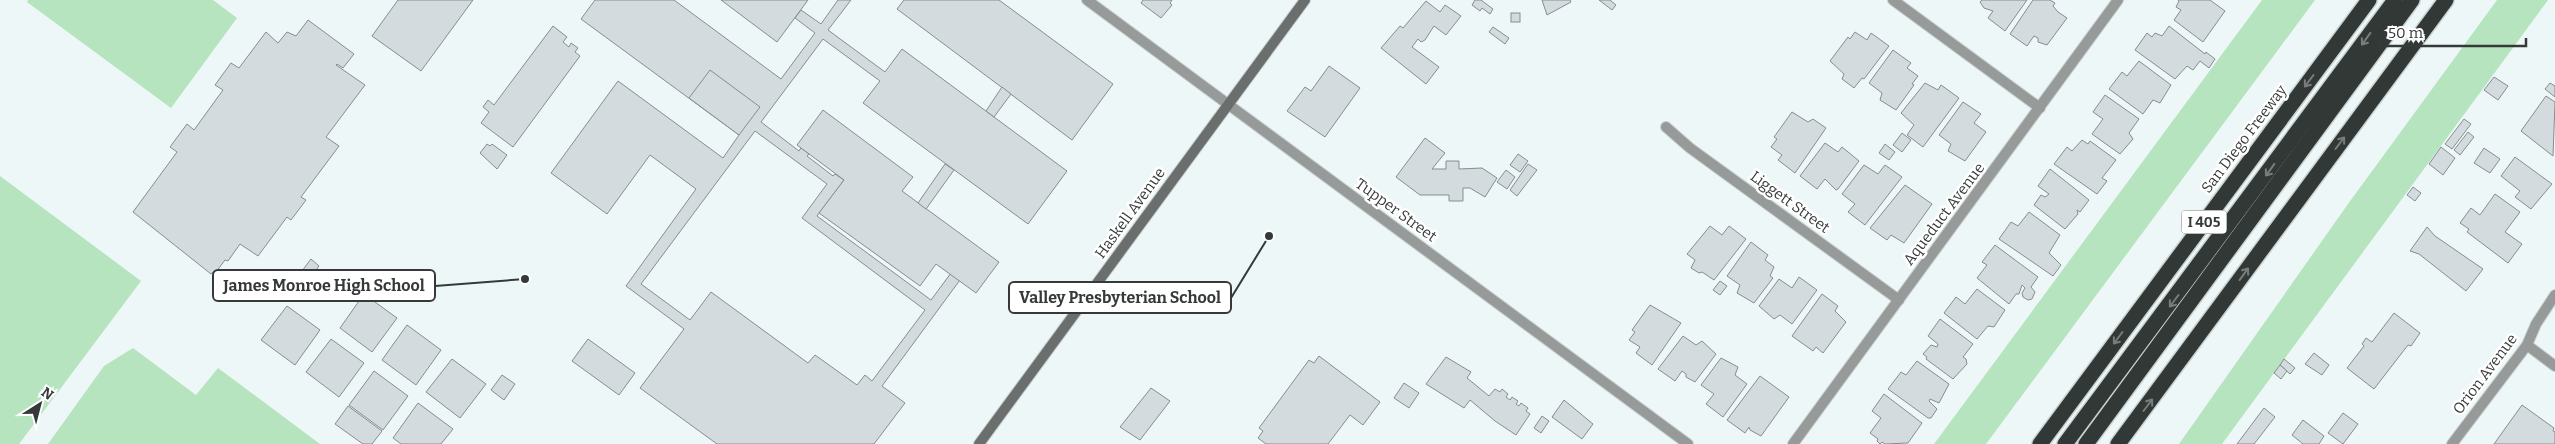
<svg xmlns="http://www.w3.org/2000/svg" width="2555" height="444" viewBox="0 0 2555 444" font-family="Bitter,serif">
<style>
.green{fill:#b5e4bf}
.building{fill:#d3dbde;stroke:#858d90;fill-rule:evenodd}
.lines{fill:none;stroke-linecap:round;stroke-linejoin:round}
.minor-casing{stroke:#c9d1d1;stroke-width:12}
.tertiary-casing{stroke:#c9d1d1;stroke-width:12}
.secondary-casing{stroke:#c9d1d1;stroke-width:12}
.motorway-casing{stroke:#c9d1d1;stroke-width:18}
.minor{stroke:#969a99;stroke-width:10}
.tertiary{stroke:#969a99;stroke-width:10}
.secondary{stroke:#6a6f6d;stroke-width:10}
.motorway{stroke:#313836;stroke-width:15}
.oneway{stroke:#797e7c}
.labels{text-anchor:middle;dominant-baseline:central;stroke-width:5;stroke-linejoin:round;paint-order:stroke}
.shield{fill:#fff;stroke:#727474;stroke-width:1}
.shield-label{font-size:14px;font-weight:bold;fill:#363939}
.street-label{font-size:15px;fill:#363939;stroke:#fff}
.leader{fill:none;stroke:#363939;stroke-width:2}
.callout-dot{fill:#363939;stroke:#fff;stroke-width:2}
.callout{fill:#fff;stroke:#363939;stroke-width:2}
.callout-label{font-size:16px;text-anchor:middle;font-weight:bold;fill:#363939}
</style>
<rect width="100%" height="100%" fill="#eef7f7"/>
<g class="green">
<path d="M28 0H213L237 18 171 108 27 2Z"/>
<path d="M2262 0H2315L1986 444H1934Z"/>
<path d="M2497 0H2548L2222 444H2179L2348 204Z"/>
<path d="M0 176 141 281 19 444H0Z"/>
<path d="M133 348 196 395 218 368 320 444H48L104 366Z"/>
</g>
<g class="building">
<path d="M398 0H473L421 71 372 36Z"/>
<path d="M595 0H674L781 79 815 33 795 18 801 10 821 24 838 0H851L828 30 885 72 902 49 1067 171 1028 224 863 103 880 81 823 39 761 122 799 151 801 148 809 154 807 156 833 176 835 174 844 180 817 216 931 300 951 273 960 280 882 386 905 403 874 444H717L640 388 684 329 626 286 696 189 650 155 607 214 551 173 618 81 723 158 739 135 581 19ZM755 131 827 184 802 218 925 310 872 381 865 375 857 385 815 355 808 363 711 292 690 320 641 284Z"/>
<path d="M721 0H808L777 42Z"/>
<path d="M904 0H999L1113 84 1072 140 897 9Z"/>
<path d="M1143 0H1172L1170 3 1172 5 1161 18 1141 3Z"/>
<path d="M1475 0H1481L1493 9 1490 14 1482 8 1480 11 1472 5Z"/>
<path d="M1542 0H1570L1571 2 1547 15Z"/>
<path d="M1599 0H1610L1616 5 1612 10Z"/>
<path d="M1982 0H2027L2005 31 1988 18 1993 11 1984 8 1980 2Z"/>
<path d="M2033 0H2050L2055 3 2053 6 2058 12 2067 18 2047 45 2038 42V38L2034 36 2027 46 2010 34Z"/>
<path d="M2178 0H2210L2225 11 2203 42 2174 20 2181 10 2176 7 2179 1Z"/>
<path d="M1426 1 1440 12 1445 5 1461 16 1446 35 1434 26 1425 40 1421 42 1418 39 1412 47 1439 67 1426 84 1381 48 1400 26 1403 28Z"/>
<rect x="1511" y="13" width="9" height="9"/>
<path d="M308 20 354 54 343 68 337 64 336 65 365 85 326 137 339 146 301 197 306 200 291 220 287 217 258 256 240 244 228 261 225 260 216 272 214 271 211 274 133 212 177 152 170 147 187 124 194 130 223 90 215 85 231 63 239 68 266 32 278 43 287 32 296 36Z"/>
<path d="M553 26 567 37 563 42 569 47 571 43 578 48 575 52 580 56 513 147 481 123 489 112 483 107 488 100 494 105Z"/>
<path d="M2169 26 2205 54 2206 52 2215 59 2209 68 2200 61 2193 70 2187 66 2175 79 2135 50 2147 33 2152 37 2155 33 2162 36Z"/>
<path d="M1493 27 1509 38 1505 44 1489 32Z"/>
<path d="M1855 32 1867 40 1871 33 1889 46 1864 79 1862 78 1854 88 1842 79 1844 74 1830 61 1848 37 1850 39Z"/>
<path d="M1893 50 1911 63 1907 68 1918 76 1912 84 1914 85 1896 110 1880 100 1882 93 1869 83Z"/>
<path d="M2139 61 2171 85 2160 103 2153 100 2143 114 2109 89 2122 72 2127 76Z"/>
<path d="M1329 66 1360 88 1325 137 1287 111 1305 87 1311 91Z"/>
<path d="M710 70 760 107 739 135 689 98Z"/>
<path d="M2494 77 2508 86 2498 100 2484 90Z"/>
<path d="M1925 83 1938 90 1941 85 1959 98 1923 147 1907 135 1914 125 1901 113Z"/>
<path d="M2550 83 2555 86V97L2545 89Z"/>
<path d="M1002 87 1011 94 994 117 986 111Z"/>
<path d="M2105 95 2139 119 2129 133 2133 139 2120 154 2092 134 2103 119 2093 112Z"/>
<path d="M2546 96 2555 102 2553 156 2521 131Z"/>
<path d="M1963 102 1981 114 1974 123 1986 132 1965 161 1948 151 1951 144 1939 135Z"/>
<path d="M823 110 913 177 902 191 999 262 976 293 936 264 920 286 819 213 844 180 797 145Z"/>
<path d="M1792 112 1808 122 1813 119 1826 128 1795 173 1778 160 1782 155 1771 147 1777 139 1774 137Z"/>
<path d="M2464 119 2471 124 2452 149 2445 144Z"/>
<path d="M2468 132 2474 137 2460 155 2454 150Z"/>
<path d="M1902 133 1911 140 1902 152 1893 145Z"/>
<path d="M1425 138 1445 153 1432 169H1446V161H1459V169L1482 168 1497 178 1485 197 1470 188H1463V201H1449V195H1420L1396 177Z"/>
<path d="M2082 140 2088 144 2090 141 2116 160 2102 178 2107 181 2097 194 2054 164 2067 147 2072 151Z"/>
<path d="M1825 143 1838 152 1842 147 1859 161 1838 189 1836 190 1825 179 1817 189 1800 176Z"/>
<path d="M487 144 490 146 492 144 507 155 497 169 480 153Z"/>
<path d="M1885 144 1895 152 1889 160 1879 153Z"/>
<path d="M2441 147 2455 158 2443 175 2429 164Z"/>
<path d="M2484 148 2500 159 2490 173 2474 163Z"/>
<path d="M1518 154 1528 161 1520 172 1510 165Z"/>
<path d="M2515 157 2552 184 2531 209 2515 197 2520 191 2501 176Z"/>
<path d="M945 164 954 170 926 209 918 203Z"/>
<path d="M1528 164 1537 170 1517 196 1510 190Z"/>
<path d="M1864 165 1878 174 1885 165 1902 177 1865 225 1848 212 1855 204 1842 194Z"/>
<path d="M2050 169 2089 200 2080 212 2077 210 2078 214 2065 229 2034 205 2041 195 2045 197 2049 194 2038 186Z"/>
<path d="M1506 170 1515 177 1507 189 1497 182Z"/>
<path d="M1905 185 1932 204 1904 243 1891 235 1887 240 1870 228Z"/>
<path d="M2413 187 2421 193 2415 201 2407 195Z"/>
<path d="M2495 194 2520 212 2505 232 2522 244 2508 263 2467 232 2469 229 2460 223 2471 208 2480 215Z"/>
<path d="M2029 212 2060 235 2049 253 2061 265 2053 276 1999 239 2011 222 2018 226Z"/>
<path d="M1710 226 1722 235 1729 226 1746 239 1714 280 1702 272 1699 273 1691 268 1695 260 1687 254Z"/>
<path d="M2427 227 2435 236 2483 269 2466 291 2419 254 2410 251Z"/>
<path d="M1751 242 1768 255 1765 260 1774 267 1770 276 1773 278 1754 303 1737 293 1740 285 1727 276Z"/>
<path d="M1995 245 2038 277 2031 287 2035 292 2032 299 2028 300 2023 297 2022 293 2025 288 2022 285 2019 294H2016L2009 304 1977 278 1987 265 1982 262Z"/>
<path d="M311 259 319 266 295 299 286 292Z"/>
<path d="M1799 277 1817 290 1792 324 1780 315 1774 319 1759 306 1779 279 1792 288Z"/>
<path d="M1720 281 1727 286 1720 295 1713 290Z"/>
<path d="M1977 289 2005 310 1994 327 1988 326 1977 339 1944 313 1956 297 1965 304Z"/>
<path d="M364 294 397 318 372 352 340 328Z"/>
<path d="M1822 294 1838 306 1835 311 1846 322 1823 353 1816 347 1813 351 1792 336Z"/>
<path d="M1650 305 1681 323 1652 365 1636 353 1640 347 1629 340 1635 332 1632 330Z"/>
<path d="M287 306 320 330 295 365 261 340Z"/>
<path d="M2394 313 2420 333 2411 346 2408 345 2374 389 2347 368 2364 346 2362 344 2366 338 2372 342Z"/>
<path d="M1940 319 1973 344 1963 357 1966 359 1967 364 1953 379 1926 359 1927 357 1923 354 1931 345 1937 347 1938 344 1928 336Z"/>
<path d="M407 325 441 350 416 385 382 360Z"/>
<path d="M1683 336 1696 345 1702 341 1716 354 1695 382 1686 377V374L1682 371 1675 381 1658 369Z"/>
<path d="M331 339 364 363 339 397 306 372Z"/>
<path d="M588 339 635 373 619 395 572 361Z"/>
<path d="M2314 353 2329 365 2322 375 2305 364Z"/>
<path d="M1319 356 1380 402 1363 425 1350 415 1328 444H1266L1258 438 1263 431 1259 428 1309 360 1314 363Z"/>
<path d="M1446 357 1471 372 1467 378 1489 396 1495 389 1500 392 1502 389 1508 394 1506 397 1510 400 1512 397 1518 401 1516 404 1519 406 1521 403 1528 408 1526 411 1530 414 1516 435 1495 421 1470 400 1464 408 1426 384Z"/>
<path d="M1721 358 1738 367 1735 375 1747 384 1723 417 1706 404 1714 394 1701 385Z"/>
<path d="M452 359 486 384 460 418 426 392Z"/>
<path d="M2284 359 2295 368 2290 374 2280 365Z"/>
<path d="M1917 361 1949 384 1939 403 1930 399 1929 401 1937 409 1931 418H1928L1888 389 1901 372 1906 375Z"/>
<path d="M2280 365 2287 371 2281 379 2274 373Z"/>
<path d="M374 371 408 396 383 430 349 405Z"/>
<path d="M502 375 515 384 504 400 491 390Z"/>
<path d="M1760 376 1789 397 1761 436 1750 430 1749 427 1745 433 1727 420Z"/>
<path d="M1404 383 1419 393 1409 408 1394 398Z"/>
<path d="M1151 388 1170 401 1140 440 1120 427Z"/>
<path d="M1884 394 1922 423 1908 443 1885 444 1882 442 1880 444 1877 441 1878 439 1870 433 1881 418 1872 411Z"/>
<path d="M1564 400 1593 424 1582 439 1552 417Z"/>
<path d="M418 403 453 429 441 444H401L393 438Z"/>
<path d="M2522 405 2554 428 2553 431 2555 432V444H2494Z"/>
<path d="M348 406 382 431 372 444H363L335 424Z"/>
<path d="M2264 408 2275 417 2254 444H2237Z"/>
<path d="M2343 413 2358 424 2343 444 2328 433Z"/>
<path d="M1542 416 1549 421 1541 433 1534 428Z"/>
<path d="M2303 420 2324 436 2319 444H2303L2292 435Z"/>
</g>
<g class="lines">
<g class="minor-casing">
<g id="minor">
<path d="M1893 0 2040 108"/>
<path d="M1229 105 1688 444"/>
<path d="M1666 127 1690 148 1899 300"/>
<path d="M2527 345 2555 366"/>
<path d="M1793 444 2118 0"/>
<path d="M2452 444 2527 345 2536 324 2555 295"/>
</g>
</g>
<g class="tertiary-casing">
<path id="tertiary" d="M1087 0 1229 105"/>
</g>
<g class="secondary-casing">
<path id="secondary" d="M979 444 1305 0"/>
</g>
<g class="motorway-casing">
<g id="motorway">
<path d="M2040 444 2369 0"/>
<path d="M2065 444 2395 0"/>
<path d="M2086 444 2412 0"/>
<path d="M2118 444 2446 0"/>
</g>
</g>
<use href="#minor" class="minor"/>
<use href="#tertiary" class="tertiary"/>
<use href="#secondary" class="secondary"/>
<use href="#motorway" class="motorway"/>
</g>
<defs><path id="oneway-shaft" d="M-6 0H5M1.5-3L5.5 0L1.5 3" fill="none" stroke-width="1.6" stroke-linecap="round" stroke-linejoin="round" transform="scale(1.25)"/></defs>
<g class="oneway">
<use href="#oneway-shaft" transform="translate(2366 39) rotate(126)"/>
<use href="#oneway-shaft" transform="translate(2309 81) rotate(127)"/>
<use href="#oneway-shaft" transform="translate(2340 143) rotate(-53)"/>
<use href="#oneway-shaft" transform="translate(2270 170) rotate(126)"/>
<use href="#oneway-shaft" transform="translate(2244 274) rotate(-54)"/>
<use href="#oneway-shaft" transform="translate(2174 301) rotate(127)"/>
<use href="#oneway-shaft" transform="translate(2118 338) rotate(127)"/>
<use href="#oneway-shaft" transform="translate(2148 405) rotate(-53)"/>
</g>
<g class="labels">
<rect class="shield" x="2181.5" y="210.5" width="45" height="23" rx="4"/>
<g class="shield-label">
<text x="2204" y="222">I 405</text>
</g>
<g class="street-label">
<text transform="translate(2244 139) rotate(-53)">San Diego Freeway</text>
<text transform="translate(1790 202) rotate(36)">Liggett Street</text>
<text transform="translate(1396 210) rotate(36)">Tupper Street</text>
<text transform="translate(1130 213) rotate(-54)">Haskell Avenue</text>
<text transform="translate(1944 214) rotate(-53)">Aqueduct Avenue</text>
<text transform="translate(2485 374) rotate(-53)">Orion Avenue</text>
</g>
</g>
<path class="leader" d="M525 279L435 286M1269 236L1231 298"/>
<g class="callout-dot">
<circle cx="525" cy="279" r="5"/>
<circle cx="1269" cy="236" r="5"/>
</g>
<g class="callout">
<rect x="213" y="270" width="222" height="31" rx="5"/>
<rect x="1009" y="282" width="222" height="31" rx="5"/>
</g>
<g class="callout-label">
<text x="324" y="291">James Monroe High School</text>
<text x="1120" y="303">Valley Presbyterian School</text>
</g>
<g transform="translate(40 404) rotate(36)" stroke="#ffffff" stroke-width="4" paint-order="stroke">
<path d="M0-4L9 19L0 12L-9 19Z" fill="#363939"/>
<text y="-8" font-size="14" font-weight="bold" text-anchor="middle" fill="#363939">N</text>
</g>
<path d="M2380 38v8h146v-8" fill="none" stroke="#363939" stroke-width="2.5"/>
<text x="2388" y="38" font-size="15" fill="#363939" stroke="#ffffff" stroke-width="4" paint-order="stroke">50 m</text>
</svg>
